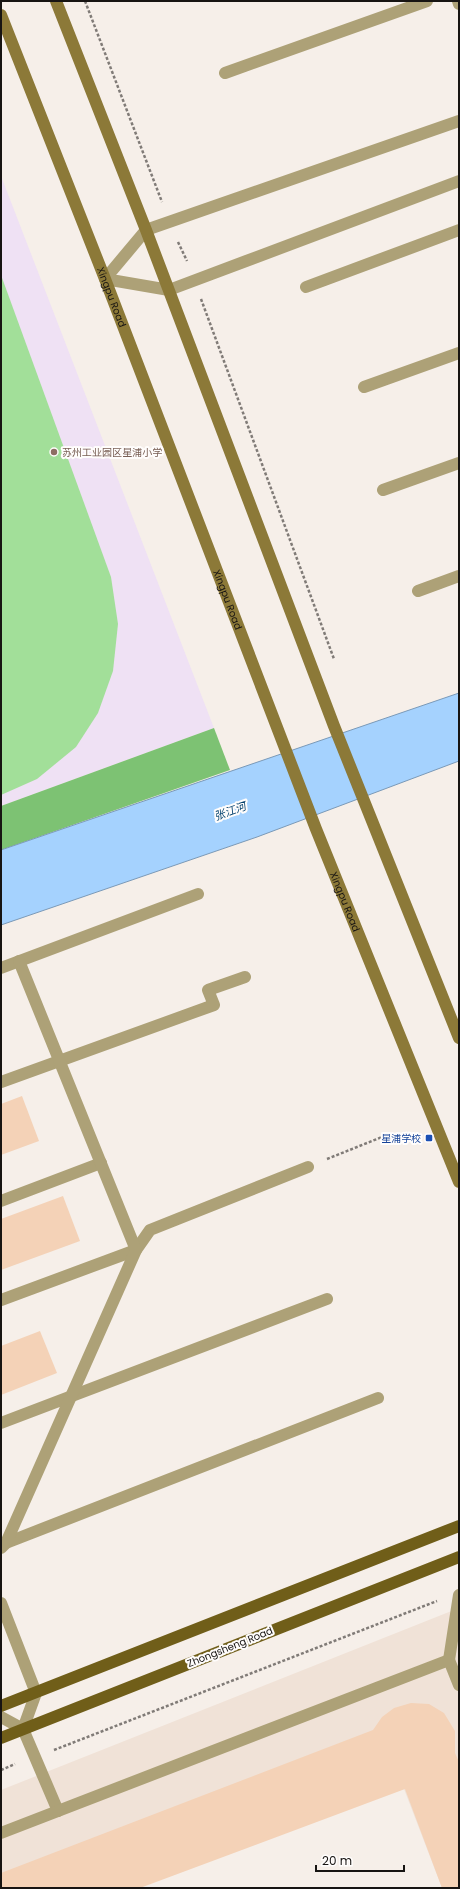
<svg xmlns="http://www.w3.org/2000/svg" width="460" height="1889" viewBox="0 0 460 1889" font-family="Poppins,'Noto Sans SC',sans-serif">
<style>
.built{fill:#f0e2d7}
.education{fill:#efe1f4}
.green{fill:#a2df99}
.forest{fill:#7dc273}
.water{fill:#a5d2fe;stroke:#7a99b7}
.building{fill:#f4d2b7}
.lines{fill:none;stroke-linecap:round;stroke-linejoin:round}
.path{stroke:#807b77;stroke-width:2.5;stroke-dasharray:3 2;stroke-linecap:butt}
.lane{stroke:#ada177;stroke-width:12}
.street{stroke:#ada177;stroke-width:12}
.secondary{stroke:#8c7938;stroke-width:12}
.primary{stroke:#705e19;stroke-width:12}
.education-dot{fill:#8d6e63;stroke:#fffdfc;stroke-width:1.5}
.transit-dot{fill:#1a4fb4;stroke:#fffdfc;stroke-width:1.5}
.labels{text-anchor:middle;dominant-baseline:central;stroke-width:4;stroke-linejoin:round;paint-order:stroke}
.street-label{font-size:10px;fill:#171412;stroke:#fffdfc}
.education-label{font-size:10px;fill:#785e54;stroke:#fffdfc;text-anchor:start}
.transit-label{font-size:10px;fill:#164399;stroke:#fffdfc;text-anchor:end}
.water-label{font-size:11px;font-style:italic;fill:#013f6c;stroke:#fffdfc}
</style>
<rect width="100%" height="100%" fill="#f6efe9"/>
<path class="built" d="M459 1608V1888H442L404 1789 1 1888V1790Z"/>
<path class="education" d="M1 176 214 728 1 806Z"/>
<path class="green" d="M1 275 111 577 118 624 113 671 98 713 76 747 37 779 1 795Z"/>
<path class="forest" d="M214 728 230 770 1 850V806Z"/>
<path class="water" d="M459 693V761L257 837 1 925V850Z"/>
<g class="building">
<path d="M22 1096 39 1141 1 1155V1104Z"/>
<path d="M63 1196 80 1241 1 1270V1219Z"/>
<path d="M40 1331 57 1373 1 1395V1346Z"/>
<path d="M411 1703 429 1704 444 1713 455 1731V1753L459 1762V1888H442L405 1789 140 1888H1V1873L373 1730 382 1717 394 1708Z"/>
</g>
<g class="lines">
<g class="path">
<path d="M85 1 162 202"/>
<path d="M178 242 187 261"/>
<path d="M201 299 334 659"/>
<path d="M327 1159 387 1135"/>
<path d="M54 1750 437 1601"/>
<path d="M1 1770 15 1764"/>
</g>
<g class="lane">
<path d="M449 1660 459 1595"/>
<path d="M23 1729 58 1811"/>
<path d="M1 1833 449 1660 459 1685"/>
</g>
<g class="street">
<path d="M458 1 459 4"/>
<path d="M225 73 427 1"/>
<path d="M459 121 146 230 105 279 169 290 459 181"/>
<path d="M306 287 459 230"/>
<path d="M364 387 459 353"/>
<path d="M383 490 459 463"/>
<path d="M418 591 459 576"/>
<path d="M1 968 198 894"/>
<path d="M1 1082 214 1005 208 990 245 977"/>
<path d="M1 1201 101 1163"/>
<path d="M1 1300 136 1250 150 1230 308 1167"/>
<path d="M1 1423 327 1299"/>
<path d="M6 1543 378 1398"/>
<path d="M1 1548 6 1543 136 1250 19 961"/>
<path d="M1 1603 36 1693 23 1729 1 1717"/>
</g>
<g class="secondary">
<path d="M56 1 146 230 334 726 459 1038"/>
<path id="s1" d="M1 15 105 279 316 829 459 1182"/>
</g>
<g class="primary">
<path d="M1 1706 459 1526"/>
<path d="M1 1738 459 1557"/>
</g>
</g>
<circle class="education-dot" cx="54" cy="452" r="4"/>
<rect class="transit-dot" x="425" y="1134" width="8" height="8" rx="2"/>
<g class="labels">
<g class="street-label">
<text stroke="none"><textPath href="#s1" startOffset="303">Xingpu Road</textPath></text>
<text stroke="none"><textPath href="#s1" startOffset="627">Xingpu Road</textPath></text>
<text stroke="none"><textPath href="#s1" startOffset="951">Xingpu Road</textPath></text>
<text transform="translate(230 1647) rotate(-22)">Zhongsheng Road</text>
</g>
<g class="education-label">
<text x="62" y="452">苏州工业园区星浦小学</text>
</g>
<g class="transit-label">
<text x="421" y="1138">星浦学校</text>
</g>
<g class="water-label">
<text transform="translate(230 811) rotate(-20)">张江河</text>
</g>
</g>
<rect width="460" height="1889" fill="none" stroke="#171412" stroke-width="4"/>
<path d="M316 1865v6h88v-6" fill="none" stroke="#171412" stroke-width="2"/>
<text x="322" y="1865" font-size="12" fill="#171412" stroke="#fffdfc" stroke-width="3" paint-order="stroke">20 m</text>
</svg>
